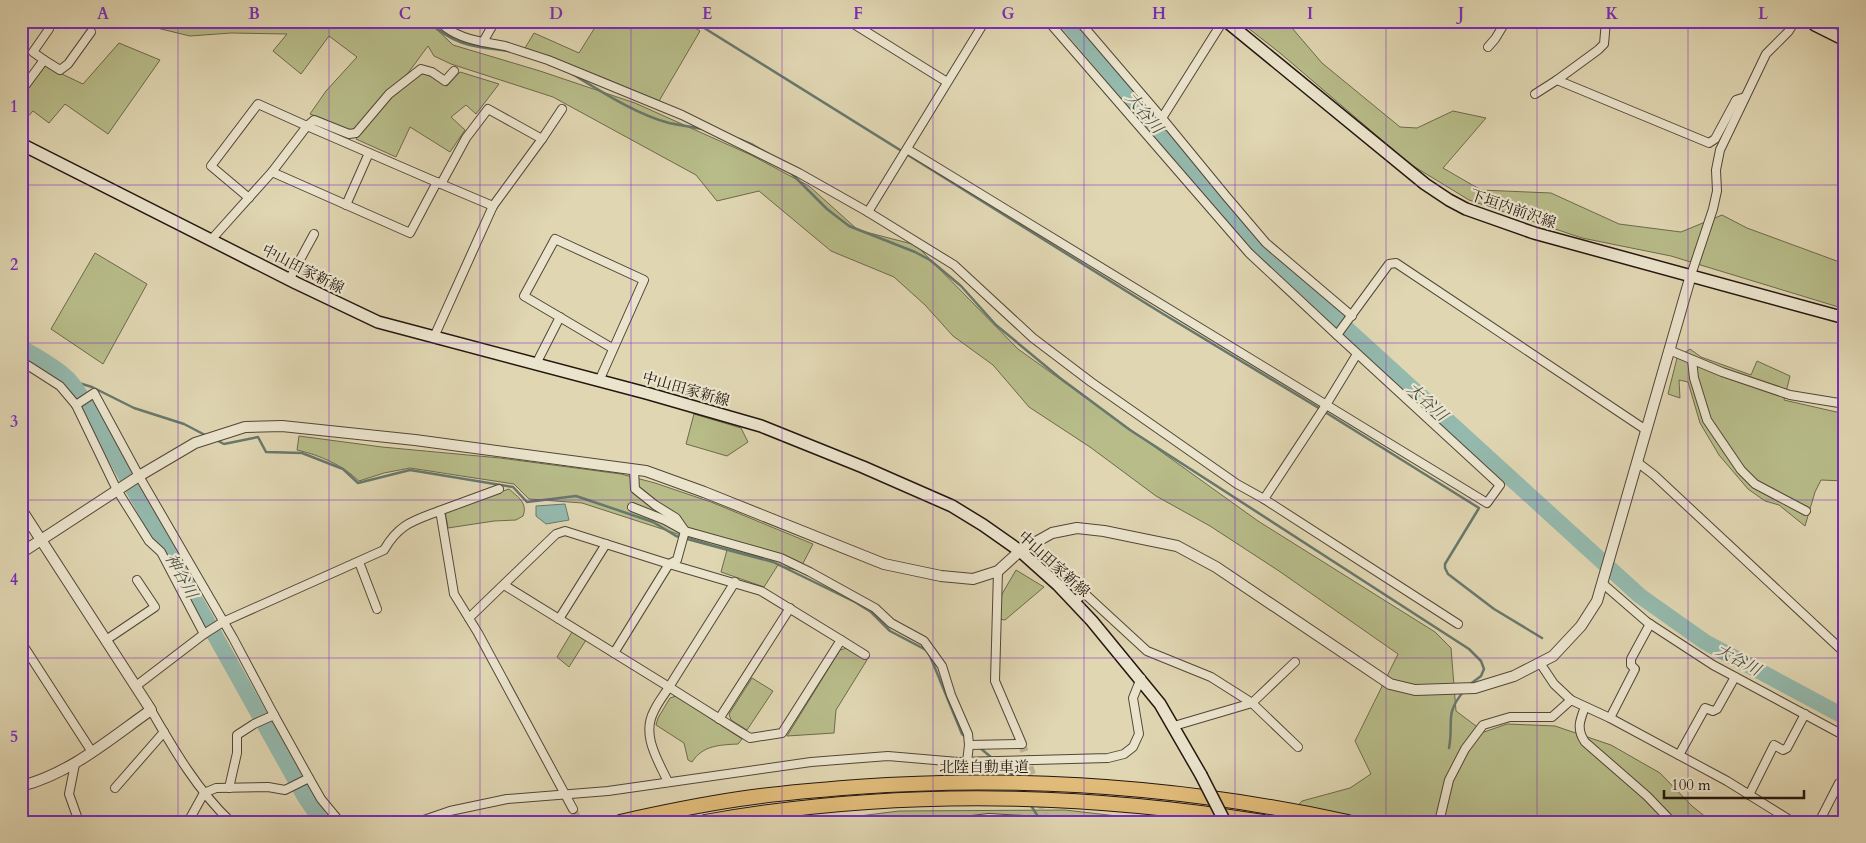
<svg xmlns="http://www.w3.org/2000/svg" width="1866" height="843" viewBox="0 0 1866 843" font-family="Cardo,'Noto Serif JP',serif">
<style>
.green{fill:#b7bc89;stroke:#6d694c}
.water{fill:#94b9ad;stroke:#67786d}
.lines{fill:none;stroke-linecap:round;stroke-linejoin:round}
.stream{stroke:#67786d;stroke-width:2.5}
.river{stroke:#94b9ad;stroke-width:16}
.minor-tunnel{stroke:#bab091;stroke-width:8;stroke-dasharray:8 4;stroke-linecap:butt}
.minor-casing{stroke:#524637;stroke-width:10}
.tertiary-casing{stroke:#524637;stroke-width:12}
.secondary-casing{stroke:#23160e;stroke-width:14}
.motorway-casing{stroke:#23160e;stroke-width:16}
.minor{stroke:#ebe4cd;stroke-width:8}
.tertiary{stroke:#ebe4cd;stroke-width:10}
.secondary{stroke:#ebe4cd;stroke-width:11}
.motorway{stroke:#e0bb79;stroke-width:14}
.secondary-bridge-casing{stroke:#23160e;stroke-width:14;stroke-linecap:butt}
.secondary-bridge{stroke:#ebe4cd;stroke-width:11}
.grid{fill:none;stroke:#7b2cbf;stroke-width:1;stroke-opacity:0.55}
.labels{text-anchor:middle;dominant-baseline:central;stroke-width:4.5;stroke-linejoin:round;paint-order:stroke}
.street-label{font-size:15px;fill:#23160e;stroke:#ebe4cd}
.water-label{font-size:16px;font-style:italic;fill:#4b4f46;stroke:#ebe4cd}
.neatline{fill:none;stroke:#7b2cbf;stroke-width:2}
.grid-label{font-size:16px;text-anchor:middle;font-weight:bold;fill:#7b2cbf}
</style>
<rect width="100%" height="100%" fill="#e0d6b2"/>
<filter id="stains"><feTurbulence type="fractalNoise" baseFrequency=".004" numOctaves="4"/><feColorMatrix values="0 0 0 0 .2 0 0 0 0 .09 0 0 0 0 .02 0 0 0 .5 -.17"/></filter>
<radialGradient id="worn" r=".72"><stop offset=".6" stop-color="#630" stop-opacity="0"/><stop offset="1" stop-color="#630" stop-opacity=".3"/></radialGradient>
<g class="green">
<path d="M128 21H292L291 29 298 21H428L453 45 540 71 635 103 751 155 809 186 858 230 916 245 1018 349 1258 521 1435 632 1451 648 1456 711 1484 732 1507 724 1555 726 1611 745 1660 773 1692 806 1712 822H1282L1302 801 1350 788 1371 774 1355 741 1398 654 1279 571 1210 526 1156 496 1090 447 1029 407 993 365 953 336 925 305 894 277 831 251 759 191 717 201 696 175 553 97 451 64 434 56 428 46 405 77 387 92 355 128 350 130 310 114 326 91 357 57 329 36 301 74 273 51 287 34 231 33 190 36Z"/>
<path d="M599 21H684L700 31 659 101 599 76 525 48 534 33 579 53Z"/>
<path d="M1239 21H1286L1322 63 1400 127 1417 128 1453 111 1486 118 1443 168 1481 190 1551 193 1619 224 1681 232 1722 215 1747 228 1845 264V309L1671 256 1582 238 1469 200 1410 164 1280 53Z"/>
<path d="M119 43 160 60 108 134 65 104 49 123 33 111 21 124V98L45 66 83 84Z"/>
<path d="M423 72 447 86 460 72 499 84 476 114 466 105 451 117 465 130 450 152 410 127 396 157 356 139 390 99Z"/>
<path d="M95 253 147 284 103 364 51 329Z"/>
<path d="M1690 349 1701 357 1751 375 1757 361 1790 376 1784 400 1845 414V481L1821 480 1815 492 1805 526 1779 505 1765 501 1748 489 1719 455 1700 423 1688 382 1679 380 1680 398 1668 394 1677 358Z"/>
<path d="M694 414 741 428 748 442 727 456 686 444Z"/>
<path d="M299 436 382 447 500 458 621 474 655 483 711 502 813 544 799 571 778 565 764 587 721 572 727 550 582 503 529 499 514 484 410 468 384 473 359 481C342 465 320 455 297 450Z"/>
<path d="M509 489C518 497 528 503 523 516L516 520 494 521 448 528 445 511Z"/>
<path d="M1016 570 1044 587 1005 620 999 619 1002 594Z"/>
<path d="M572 632 586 640 569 667 557 657Z"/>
<path d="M847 648 867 660 836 710 834 733 787 736 840 650Z"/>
<path d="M752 678 773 691 747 730 731 720 729 714Z"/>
<path d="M676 696 742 739 738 744C720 745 703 745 692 762L688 760 684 743 656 725 658 718 670 698Z"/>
<path d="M1065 810 1169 822H812L899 811Z"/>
</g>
<path class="water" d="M565 504 569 520 546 524 536 516V506Z"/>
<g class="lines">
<g class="stream">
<path d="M427 21C457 47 473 46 510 51"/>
<path d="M693 21 1155 309 1317 407 1479 508 1445 564V568L1448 574 1494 609 1542 638"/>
<path d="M569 72C599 90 635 114 669 123 680 125 691 127 703 129"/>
<path d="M739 139 753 145 772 156"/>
<path d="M789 171 827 209 849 226 915 252 930 260 961 286 996 325 1060 378 1130 430 1469 649 1481 661 1484 669 1481 676 1469 685"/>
<path d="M69 380 92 387 134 408 184 424 207 436"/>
<path d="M216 440 224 444 258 437 266 452 302 453 343 469 358 483 410 470 513 487 527 502 576 496 653 522 676 536 773 562 855 602 871 612 890 631 928 651 962 734 967 738"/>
<path d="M979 747 992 758"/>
<path d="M1449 748C1454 722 1444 714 1464 691"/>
<path d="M998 763 1011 773 1014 778"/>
<path d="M1030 804 1039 818"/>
</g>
<g class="river">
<path d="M1066 21 1242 228 1289 276 1640 596 1705 642 1845 717"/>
<path d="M21 348C35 355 59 369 69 380 84 397 95 421 106 440L305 797 322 822"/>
</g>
<g class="minor-tunnel">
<path d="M1022 744 1047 821"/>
<path d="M573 809 579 822"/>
</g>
<g class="minor-casing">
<g id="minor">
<path d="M439 21C450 34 467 39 483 42L495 21"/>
<path d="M849 21 947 82"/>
<path d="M1048 21 1249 253 1337 335"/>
<path d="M1079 21 1162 118 1226 196 1266 243 1352 316"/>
<path d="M1606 21 1604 44 1598 50 1557 80 1709 143 1715 139 1736 100 1745 97"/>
<path d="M483 42 505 46 548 60 682 115 799 173 868 212 954 265 1033 338 1091 382 1237 484 1264 499 1458 624"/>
<path d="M1488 47 1495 39 1506 21"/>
<path d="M44 60 60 70 68 64 91 32"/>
<path d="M21 91 44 60 33 52 49 29"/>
<path d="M1535 94 1557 80"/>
<path d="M1162 118 1223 21"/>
<path d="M542 139 562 109"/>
<path d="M907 149 1487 503 1500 485 1337 335 1389 264 1396 263 1646 430"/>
<path d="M272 172 410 233 437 182"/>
<path d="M441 184 493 206"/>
<path d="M249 198 211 166 258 104 307 126 314 120 349 134 356 133 389 94 421 69 432 72 445 81 454 71"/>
<path d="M346 205 369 153"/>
<path d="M868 212 985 21"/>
<path d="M211 240 272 172 307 126 441 184 466 138 488 109 542 139 493 206 434 337"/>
<path d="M1691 275 1713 209 1717 191 1716 170 1720 150 1766 54 1788 32 1795 21"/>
<path d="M289 280 314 234"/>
<path d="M1669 350 1722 372 1790 395 1845 404"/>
<path d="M1692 360 1694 378 1707 420 1741 470 1755 484 1806 511"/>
<path d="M21 361 60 386 76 405 94 393 139 476 233 638 274 715 254 724 237 735V753L229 788"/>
<path d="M536 364 560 317"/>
<path d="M599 381 644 280 555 239 524 296 612 348"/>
<path d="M76 405 117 490 149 541 161 552 204 634"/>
<path d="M1637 462 1654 475 1845 653"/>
<path d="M634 470 635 489 655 505 676 518 685 531 677 560 669 564"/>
<path d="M1264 499 1326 405 1357 354"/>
<path d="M632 507 665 520 685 531 781 558 810 572 875 608 891 623 924 641 942 666 951 695 968 734 969 745"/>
<path d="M439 511 499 489"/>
<path d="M359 562 377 609"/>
<path d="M669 564 761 591 841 640 782 733 750 738 669 687 735 582"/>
<path d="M1602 583 1647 622 1713 665 1845 736"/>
<path d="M504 585 614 653"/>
<path d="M1074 602 1084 593 1147 651 1211 677 1252 703 1298 747"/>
<path d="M469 618 556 534 565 531 669 564 614 653 669 687C664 695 658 702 654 711 641 735 658 760 668 782"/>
<path d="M559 619 606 544"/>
<path d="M106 640 155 607 137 580"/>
<path d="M841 640 865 655"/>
<path d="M21 642 92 752"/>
<path d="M1540 663 1554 684 1571 700"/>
<path d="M136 686 204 634 223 622 384 550C399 524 413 521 439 511L441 516 454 594 478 633 573 809"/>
<path d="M1585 707C1580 720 1576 729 1585 742L1647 796 1672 822"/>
<path d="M151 710C174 750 198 791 231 822"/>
<path d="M274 715 309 778"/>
<path d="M1610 718 1635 669 1631 665V659L1650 624"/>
<path d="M719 719 790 608"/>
<path d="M1174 726 1252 703 1295 662"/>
<path d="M1679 755 1705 708 1713 711 1717 709 1735 677"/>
<path d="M967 762 969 745 1022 744 995 681 998 571"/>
<path d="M75 764 69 794 79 822"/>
<path d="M115 788 164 732"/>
<path d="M1749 795 1774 745 1783 750 1787 748 1805 714"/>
<path d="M1440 818 1449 780 1465 749 1483 725 1510 717H1552L1571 700 1610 718 1727 781 1793 822"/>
<path d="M188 822 204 793 216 788 268 787 285 790 309 778 321 799 340 822"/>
<path d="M418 822 450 811 507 799 608 791 811 762 888 756 958 762 1108 758 1124 754 1133 747 1139 734 1133 698 1141 678"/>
<path d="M955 822 989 818 1023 820H1081L1096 822"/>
<path d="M1819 822 1839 783 1845 786"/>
</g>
</g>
<g class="tertiary-casing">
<g id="tertiary">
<path d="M21 509 151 710C111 738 70 774 21 786"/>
<path d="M21 553 139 476 195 443 245 427 282 426 415 440 646 471 704 492 884 564 941 576 973 579 998 571 1020 551 1052 533 1077 528 1104 531 1177 546 1216 567 1390 684 1415 690 1475 688 1514 676 1553 656 1581 626 1597 601 1691 275"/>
</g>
</g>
<g class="secondary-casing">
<g id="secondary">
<path d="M1226 21 1425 184 1449 200 1466 209 1534 233 1845 318"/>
<path d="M1817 21 1815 25 1845 40"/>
<path d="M21 144 296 283 378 322 646 393 761 426 863 467 952 506 983 525 1020 551 1058 585 1092 621 1160 704 1201 775"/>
</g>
</g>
<g class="motorway-casing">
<g id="motorway">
<path d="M620 822C660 813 699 805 739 799 777 793 817 790 856 787 1021 775 1186 787 1348 822"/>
<path d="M705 822C889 789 1078 792 1263 822"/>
</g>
</g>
<use href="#minor" class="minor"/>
<use href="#tertiary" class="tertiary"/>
<use href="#secondary" class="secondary"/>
<use href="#motorway" class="motorway"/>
<g class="secondary-bridge-casing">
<path id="secondary-bridge" d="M1201 775 1225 822"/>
</g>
<use href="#secondary-bridge" class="secondary-bridge"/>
</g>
<path class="grid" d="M178 21V822M329 21V822M480 21V822M631 21V822M782 21V822M933 21V822M1084 21V822M1235 21V822M1386 21V822M1537 21V822M1688 21V822M21 185H1845M21 343H1845M21 500H1845M21 658H1845"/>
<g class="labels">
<g class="street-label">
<text transform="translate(1513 209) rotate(19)">下垣内前沢線</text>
<text transform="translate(303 269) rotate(27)">中山田家新線</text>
<text transform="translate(686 389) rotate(16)">中山田家新線</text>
<text transform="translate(1054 564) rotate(42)">中山田家新線</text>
<text x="984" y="767">北陸自動車道</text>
</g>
<g class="water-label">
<text transform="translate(1144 113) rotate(50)">大谷川</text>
<text transform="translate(1427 402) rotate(42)">大谷川</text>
<text transform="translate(181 576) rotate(61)">神谷川</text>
<text transform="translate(1738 660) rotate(28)">大谷川</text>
</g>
</g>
<rect width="1866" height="843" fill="none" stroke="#e0d6b2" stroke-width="55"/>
<path d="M1664 790v8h140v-8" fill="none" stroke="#23160e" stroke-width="2.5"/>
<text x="1671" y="790" font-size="15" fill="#23160e" stroke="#ebe4cd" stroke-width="4" paint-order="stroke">100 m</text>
<rect x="28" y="28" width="1810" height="788" class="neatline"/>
<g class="grid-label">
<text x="103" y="19">A</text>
<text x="254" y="19">B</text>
<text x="405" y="19">C</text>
<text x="556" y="19">D</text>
<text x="707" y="19">E</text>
<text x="858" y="19">F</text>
<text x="1008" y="19">G</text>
<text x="1159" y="19">H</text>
<text x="1310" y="19">I</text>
<text x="1461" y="19">J</text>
<text x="1612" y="19">K</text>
<text x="1763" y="19">L</text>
<text x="14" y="112">1</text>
<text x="14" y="270">2</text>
<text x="14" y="427">3</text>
<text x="14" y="585">4</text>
<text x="14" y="742">5</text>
</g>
<rect width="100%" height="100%" filter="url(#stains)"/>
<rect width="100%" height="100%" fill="url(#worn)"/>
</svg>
